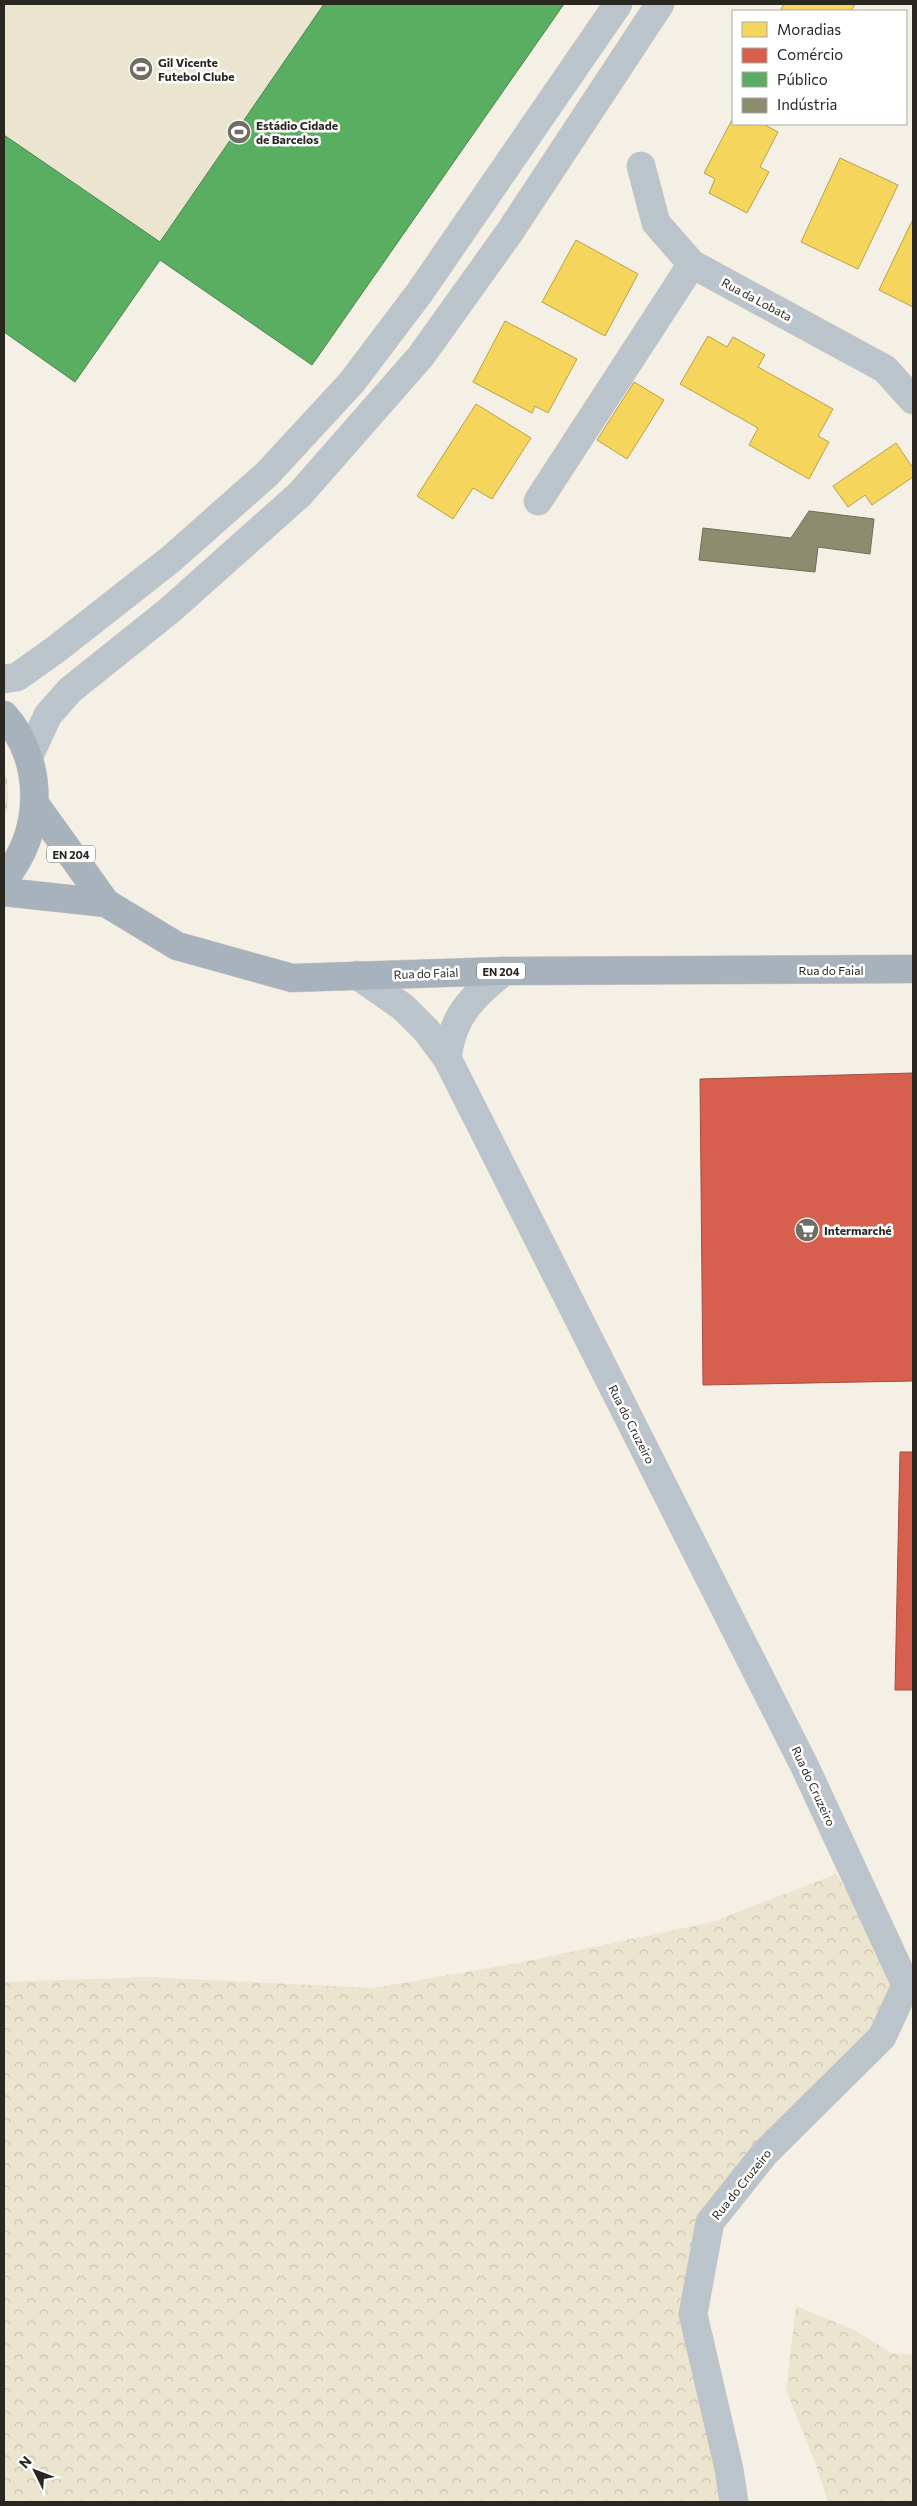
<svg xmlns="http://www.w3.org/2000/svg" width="917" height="2506" viewBox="0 0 917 2506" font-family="Commissioner,sans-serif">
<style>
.grass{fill:url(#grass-tufts)}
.forest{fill:url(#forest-crowns)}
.pitch{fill:#ebe4cf}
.homes{fill:#f6d55c;stroke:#b8a14a}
.shops{fill:#d6604d;stroke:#a24f40}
.public{fill:#5aae61;stroke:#4b864e}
.industry{fill:#8c8c6e;stroke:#6e6e57}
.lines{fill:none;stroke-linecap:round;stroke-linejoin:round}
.minor-casing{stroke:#cfcbc3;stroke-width:29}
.major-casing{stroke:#cfcbc3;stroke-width:29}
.minor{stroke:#bbc3cb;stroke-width:28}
.major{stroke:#a7b2bc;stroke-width:28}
.labels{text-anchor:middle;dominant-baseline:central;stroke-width:5;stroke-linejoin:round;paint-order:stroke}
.shield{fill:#fff;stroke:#696863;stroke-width:1}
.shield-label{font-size:11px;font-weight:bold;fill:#292720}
.poi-label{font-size:12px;font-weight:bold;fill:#292720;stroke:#fff;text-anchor:start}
.street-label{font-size:12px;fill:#292720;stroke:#fff}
</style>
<defs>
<pattern id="grass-tufts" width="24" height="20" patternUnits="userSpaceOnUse" patternTransform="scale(1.25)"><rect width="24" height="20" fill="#ebe4cf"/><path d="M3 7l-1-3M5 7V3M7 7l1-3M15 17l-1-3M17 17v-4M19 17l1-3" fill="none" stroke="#cac4b1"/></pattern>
<pattern id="forest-crowns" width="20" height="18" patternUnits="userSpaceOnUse" patternTransform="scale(1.25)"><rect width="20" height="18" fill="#ebe4cf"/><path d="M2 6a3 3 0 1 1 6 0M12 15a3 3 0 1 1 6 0" fill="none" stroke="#cac4b1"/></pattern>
</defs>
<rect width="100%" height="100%" fill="#f4f0e6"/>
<path class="grass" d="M4 767C9 783 10 804 4 820Z"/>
<g class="forest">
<path d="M836 1874 906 1985 882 2037 710 2222 693 2314 734 2502H4V1982L149 1977 374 1988 523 1962 712 1922Z"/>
<path d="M796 2306 854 2330 892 2353 913 2355V2502H828L815 2462 786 2390Z"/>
</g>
<path class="pitch" d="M4 4H564L312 365 160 260 75 382 4 332Z"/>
<g class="homes">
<path d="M784 4H855L851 11H780Z"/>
<path d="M733 118V124H763L778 132 760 167 769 172 747 213 709 193 715 179 704 173Z"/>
<path d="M840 158 898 185 858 269 801 242Z"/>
<path d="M912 221 913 222V307L879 290Z"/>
<path d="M576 240 638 274 605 336 542 302Z"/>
<path d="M505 321 577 359 548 413 535 406 532 413 473 382Z"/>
<path d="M708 336 727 347 733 337 765 355 758 367 833 409 818 436 829 442 809 479 749 445 758 428 680 384Z"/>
<path d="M634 382 664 400 627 459 597 440Z"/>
<path d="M476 404 531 438 492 499 473 488 453 519 417 496Z"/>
<path d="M896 443 913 468V477L872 505 865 495 848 507 833 486Z"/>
</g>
<g class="shops">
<path d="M913 1073V1381L703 1385 700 1079Z"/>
<path d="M900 1452H913V1690H895Z"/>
</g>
<path class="public" d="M324 4H564L312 365 160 260 75 382 4 332V135L160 242Z"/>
<path class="industry" d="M809 511 874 519 870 554 818 547 815 572 699 560 703 528 791 538Z"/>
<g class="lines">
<g class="minor-casing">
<g id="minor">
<path d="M641 166 656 223 692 264 885 369 913 400"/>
<path d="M538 501 692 264"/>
<path d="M4 679 17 677 55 650 171 559 267 474 352 382 420 292 618 4"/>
<path d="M29 756 48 715 70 690 170 610 300 494 421 356 509 233 660 4"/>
<path d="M357 975 403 1007 426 1030 447 1058 805 1767 906 1985 882 2037 765 2153 710 2222 693 2314 729 2469 734 2502"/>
<path d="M447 1058C453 1014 472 998 504 971"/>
</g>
</g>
<g class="major-casing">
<g id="major">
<path d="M4 715C45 761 44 832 4 879"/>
<path d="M35 804 106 903 177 946 292 978 504 971 913 969"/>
<path d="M4 892 106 903"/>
</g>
</g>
<use href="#minor" class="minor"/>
<use href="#major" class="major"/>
</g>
<defs>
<g id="stadium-disc" transform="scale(1.25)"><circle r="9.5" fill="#706d65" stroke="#fff"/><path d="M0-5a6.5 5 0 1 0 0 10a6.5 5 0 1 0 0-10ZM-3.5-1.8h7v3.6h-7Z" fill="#fff"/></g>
<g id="supermarket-disc" transform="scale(1.25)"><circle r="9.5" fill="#706d65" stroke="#fff"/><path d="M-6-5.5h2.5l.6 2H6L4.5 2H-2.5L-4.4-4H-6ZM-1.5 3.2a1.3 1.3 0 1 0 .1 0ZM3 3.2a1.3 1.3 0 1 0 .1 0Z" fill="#fff"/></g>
</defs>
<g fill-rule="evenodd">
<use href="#stadium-disc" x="141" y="69"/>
<use href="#stadium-disc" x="239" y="132"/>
<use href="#supermarket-disc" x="807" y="1230"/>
</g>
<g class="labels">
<g class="shield">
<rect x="47" y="845.5" width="48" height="17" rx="4"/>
<rect x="477" y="962.5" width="48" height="17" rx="4"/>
</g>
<g class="shield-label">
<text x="71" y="854">EN 204</text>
<text x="501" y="971">EN 204</text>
</g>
<g class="poi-label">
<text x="158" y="62">Gil Vicente<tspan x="158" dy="14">Futebol Clube</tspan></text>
<text x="256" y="125">Estádio Cidade<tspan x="256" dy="14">de Barcelos</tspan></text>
<text x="824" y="1230">Intermarché</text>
</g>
<g class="street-label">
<text transform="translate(757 299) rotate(28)">Rua da Lobata</text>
<text x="831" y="970">Rua do Faial</text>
<text transform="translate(426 973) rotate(-2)">Rua do Faial</text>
<text transform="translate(632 1424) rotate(63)">Rua do Cruzeiro</text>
<text transform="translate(814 1786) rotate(65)">Rua do Cruzeiro</text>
<text transform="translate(741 2184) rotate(-51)">Rua do Cruzeiro</text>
</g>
</g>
<rect width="917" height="2506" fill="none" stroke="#292720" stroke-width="10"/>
<rect x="732" y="10" width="175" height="115" fill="#ffffff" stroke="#a9a9a6"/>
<rect x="742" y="22" width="25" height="15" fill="#f6d55c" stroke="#a9a9a6"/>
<text x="777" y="35" font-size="15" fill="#292720">Moradias</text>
<rect x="742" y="48" width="25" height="15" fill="#d6604d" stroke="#a9a9a6"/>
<text x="777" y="60" font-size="15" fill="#292720">Comércio</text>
<rect x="742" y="72" width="25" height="15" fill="#5aae61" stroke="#a9a9a6"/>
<text x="777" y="85" font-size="15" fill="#292720">Público</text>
<rect x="742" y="98" width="25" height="15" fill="#8c8c6e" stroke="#a9a9a6"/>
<text x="777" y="110" font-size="15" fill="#292720">Indústria</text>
<g transform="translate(35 2471) rotate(312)" stroke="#ffffff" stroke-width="4" paint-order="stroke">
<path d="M0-4L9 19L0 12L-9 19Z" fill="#292720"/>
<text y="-8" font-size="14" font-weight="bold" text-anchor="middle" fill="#292720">N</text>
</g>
</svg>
